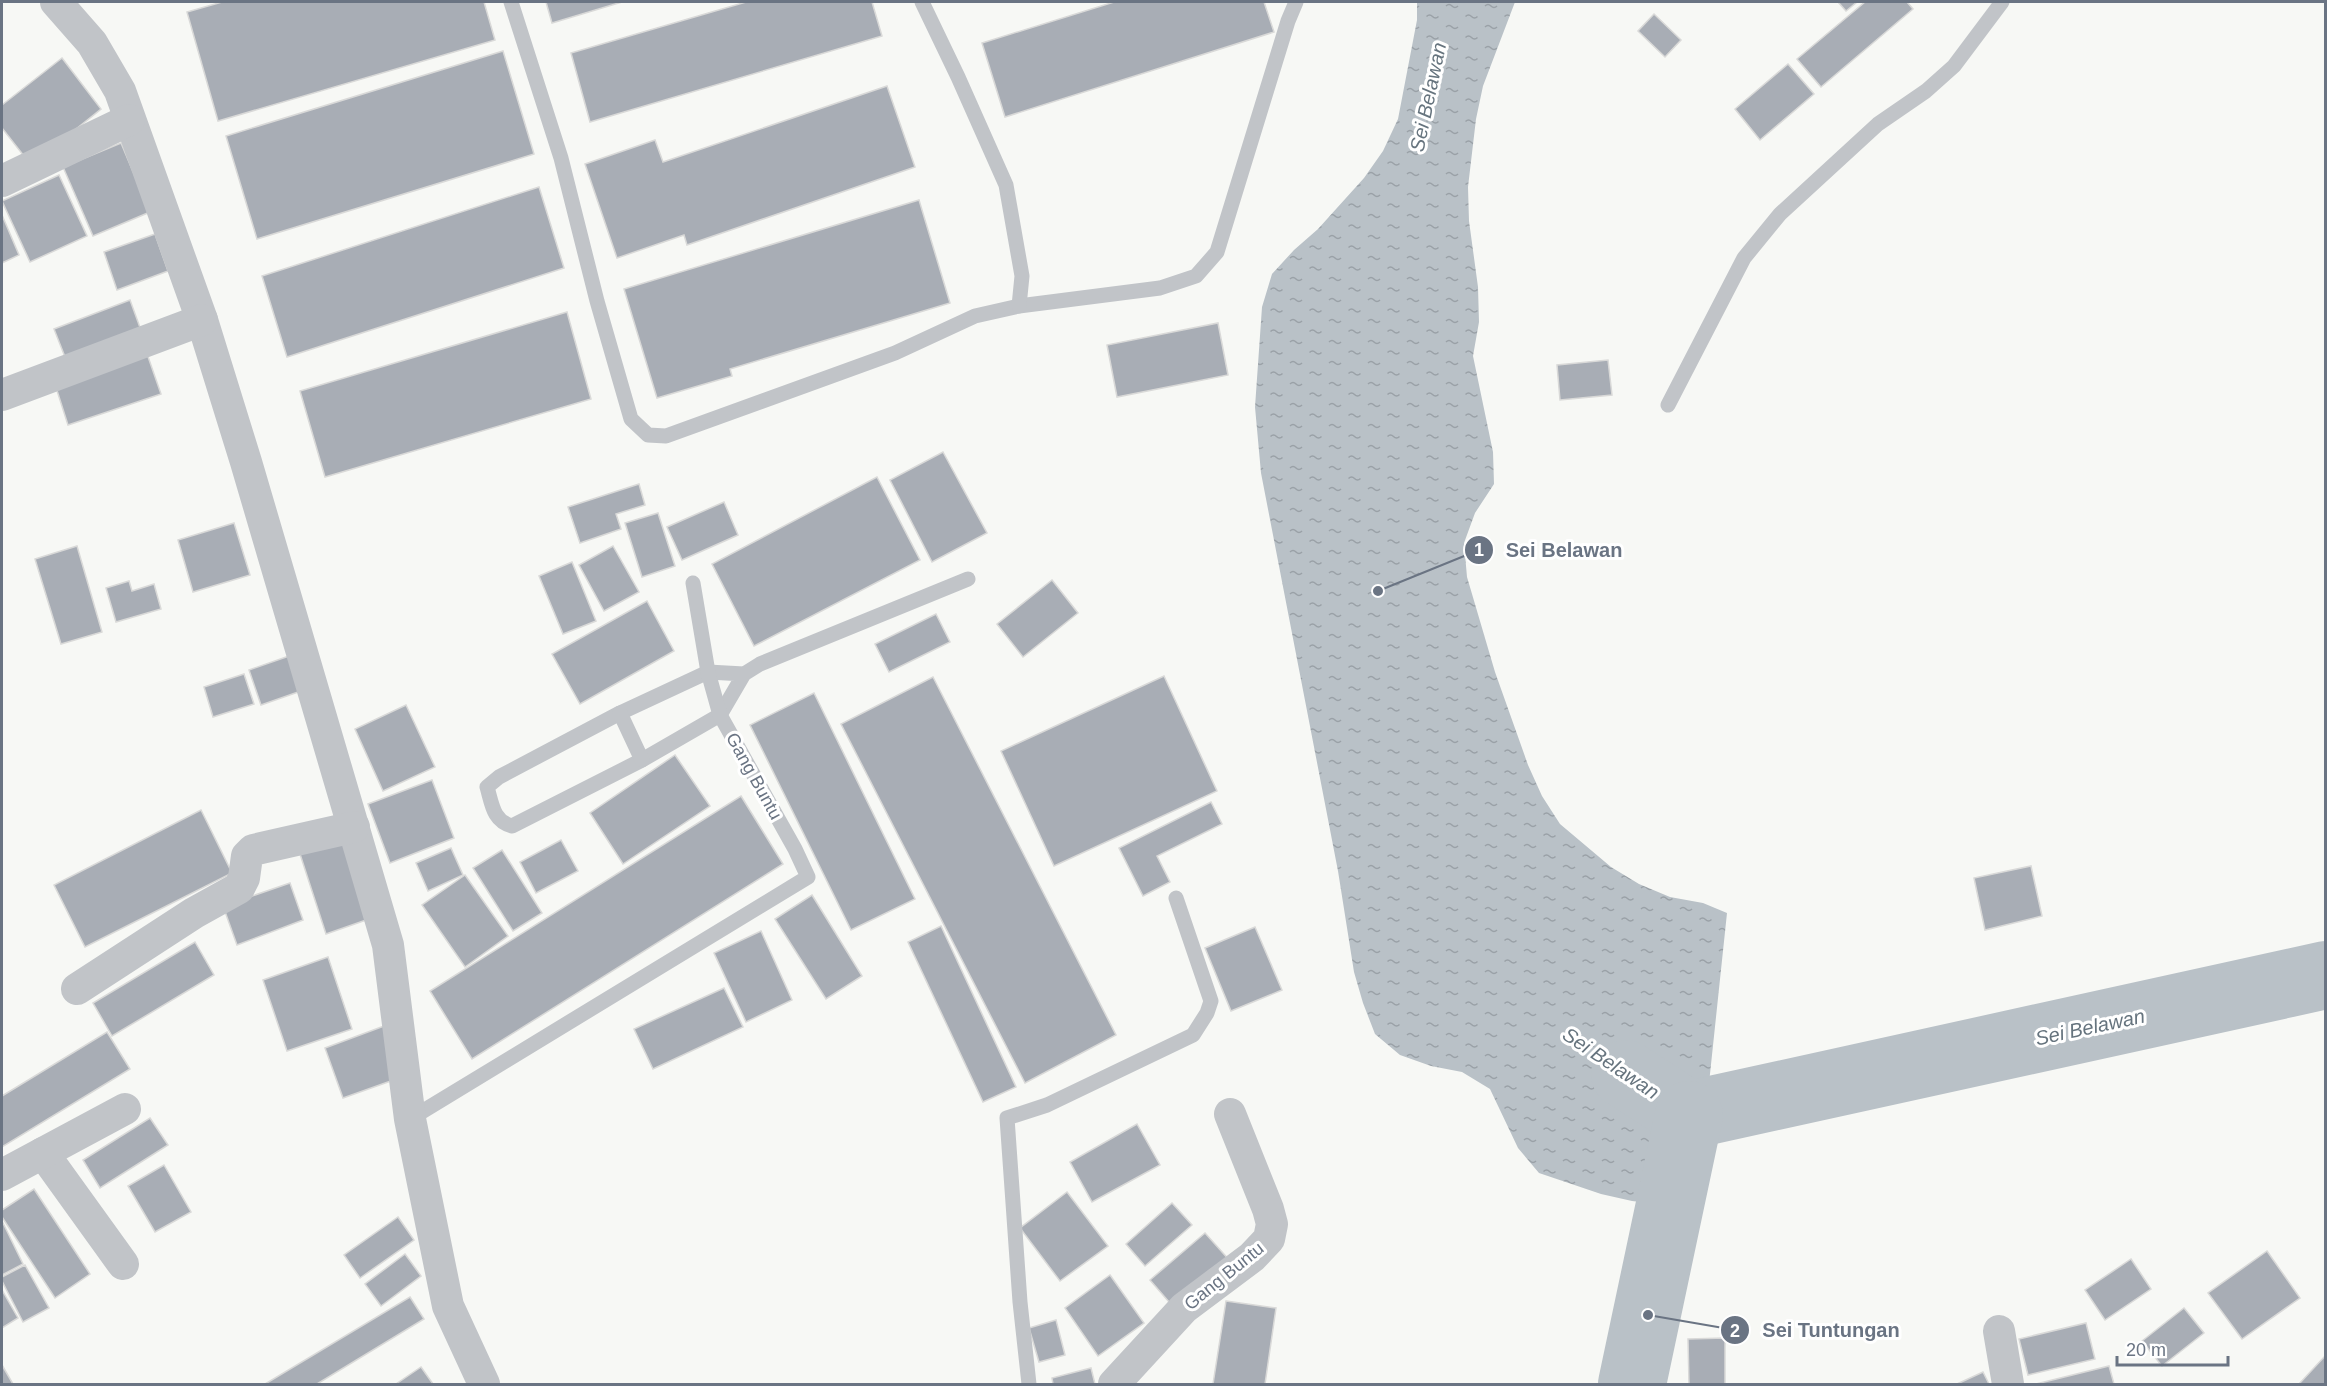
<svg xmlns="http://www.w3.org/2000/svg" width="2327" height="1386" viewBox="0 0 2327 1386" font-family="Arial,sans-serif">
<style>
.water{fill:url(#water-ripples)}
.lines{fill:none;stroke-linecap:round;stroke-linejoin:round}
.river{stroke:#b9c1c7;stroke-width:68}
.building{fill:#a8adb5;stroke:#d9d9d8;stroke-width:1.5}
.lane{stroke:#c1c4c8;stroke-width:15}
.street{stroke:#c1c4c8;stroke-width:32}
.labels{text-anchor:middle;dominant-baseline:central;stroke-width:6;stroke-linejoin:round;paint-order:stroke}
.street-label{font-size:18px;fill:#6a7483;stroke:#fff}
.water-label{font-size:20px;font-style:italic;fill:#66747e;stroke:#fff}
.leader{fill:none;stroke:#6a7483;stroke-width:2}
.callout-dot{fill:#6a7483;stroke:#fff;stroke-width:2}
.mark-label{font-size:18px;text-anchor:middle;font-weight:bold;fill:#fff}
.callout-label{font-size:20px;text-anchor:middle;font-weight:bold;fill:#6a7483;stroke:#fff;stroke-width:6;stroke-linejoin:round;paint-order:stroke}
</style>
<defs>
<pattern id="water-ripples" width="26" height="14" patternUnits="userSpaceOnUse" patternTransform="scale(1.5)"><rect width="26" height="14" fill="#b9c1c7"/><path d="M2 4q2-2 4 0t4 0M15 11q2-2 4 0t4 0" fill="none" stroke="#9aa1a7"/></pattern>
</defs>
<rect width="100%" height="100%" fill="#f7f8f5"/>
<path class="water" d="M1417 2H1515L1483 86 1476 119 1468 187 1469 221 1478 287 1479 322 1473 356 1493 452 1494 484 1475 513 1464 543 1467 577 1495 672 1528 765 1542 796 1560 824 1611 867 1639 884 1670 897 1703 903 1727 913 1697 1197 1665 1205 1632 1201 1601 1194 1539 1173 1518 1148 1490 1089 1462 1072 1431 1066 1400 1055 1375 1034 1363 1003 1354 972 1338 871 1261 473 1255 407 1262 307 1272 274 1294 250 1318 229 1364 178 1383 151 1398 119 1417 20Z"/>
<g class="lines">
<g class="river">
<path d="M1625 1074 1689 1115 2326 975"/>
<path d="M1632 1384 1689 1115"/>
</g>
</g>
<g class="building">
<path d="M222 2H484L495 40 218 121 187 12Z"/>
<path d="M546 2H622L552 23Z"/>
<path d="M746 2H872L882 36 590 122 571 53Z"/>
<path d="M1114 2H1264L1274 32 1005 117 982 43Z"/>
<path d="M1838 2H1857L1846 11Z"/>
<path d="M1865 2H1907L1913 9 1821 87 1797 59Z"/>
<path d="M1654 14 1681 40 1665 57 1638 31Z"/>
<path d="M503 51 534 154 257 239 226 136Z"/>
<path d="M62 58 101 109 31 165 2 128V105Z"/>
<path d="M1788 64 1814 94 1760 140 1735 109Z"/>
<path d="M887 86 915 167 687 245 684 235 617 258 585 164 655 140 663 162Z"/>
<path d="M121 143 150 212 93 236 63 167Z"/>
<path d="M59 175 87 236 30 262 2 201Z"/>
<path d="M539 187 564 268 287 357 262 276Z"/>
<path d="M919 200 950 303 730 369 732 376 657 398 624 289Z"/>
<path d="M2 215 19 255 2 263Z"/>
<path d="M155 234 168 271 117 290 104 252Z"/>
<path d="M130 300 142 333 67 362 54 329Z"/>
<path d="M567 312 591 399 325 477 300 391Z"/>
<path d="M1218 323 1228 375 1117 397 1107 345Z"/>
<path d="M145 348 161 394 68 425 53 378Z"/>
<path d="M1608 360 1612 395 1560 400 1557 365Z"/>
<path d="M943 452 987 533 932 562 890 480Z"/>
<path d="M877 477 920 560 754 646 712 564Z"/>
<path d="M639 484 645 505 616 514 621 529 580 543 568 507Z"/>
<path d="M724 502 738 535 682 560 667 527Z"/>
<path d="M658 513 675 566 642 577 625 523Z"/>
<path d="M234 523 250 575 193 592 178 540Z"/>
<path d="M77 546 102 632 61 644 35 559Z"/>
<path d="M613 546 639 592 604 611 579 565Z"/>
<path d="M572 562 596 621 563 634 539 576Z"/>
<path d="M1052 580 1078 613 1023 657 997 624Z"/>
<path d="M129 581 132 591 154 584 161 609 116 622 106 588Z"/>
<path d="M647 601 674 651 580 704 552 654Z"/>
<path d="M936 614 950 642 889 672 875 644Z"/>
<path d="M289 656 301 691 261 705 249 670Z"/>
<path d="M244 674 254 704 213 717 204 687Z"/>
<path d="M1164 676 1217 791 1054 866 1001 751Z"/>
<path d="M933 677 1116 1035 1025 1083 841 724Z"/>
<path d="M814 693 915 899 851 930 750 725Z"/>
<path d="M406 705 435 767 383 791 355 729Z"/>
<path d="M675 755 710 806 623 864 590 813Z"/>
<path d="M432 780 454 838 390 863 368 804Z"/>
<path d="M741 796 783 864 472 1059 430 991Z"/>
<path d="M1211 802 1222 824 1157 856 1170 882 1143 896 1119 848Z"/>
<path d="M201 810 232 873 85 947 54 885Z"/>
<path d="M343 840 369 919 326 934 300 854Z"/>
<path d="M561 840 578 871 536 893 520 862Z"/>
<path d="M451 848 463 875 428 891 416 863Z"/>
<path d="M502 850 542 913 513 931 473 868Z"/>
<path d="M2031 866 2042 916 1985 930 1974 878Z"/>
<path d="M465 875 508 936 465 967 422 905Z"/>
<path d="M290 883 303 920 237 945 223 906Z"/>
<path d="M812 895 862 976 826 999 775 919Z"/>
<path d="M941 926 1016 1087 983 1102 908 942Z"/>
<path d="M1255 927 1282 990 1231 1011 1205 948Z"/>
<path d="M761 931 792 1000 746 1022 714 953Z"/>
<path d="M195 942 214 975 112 1036 93 1003Z"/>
<path d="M328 957 352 1029 287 1051 263 980Z"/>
<path d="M724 988 743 1027 653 1069 634 1029Z"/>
<path d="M384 1026 402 1077 343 1098 325 1048Z"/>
<path d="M107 1032 130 1069 2 1147V1096Z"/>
<path d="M150 1118 168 1145 100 1188 83 1160Z"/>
<path d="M1137 1124 1160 1165 1092 1202 1070 1162Z"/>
<path d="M164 1165 191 1212 155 1232 128 1186Z"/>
<path d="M34 1189 90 1274 55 1298 2 1217V1210Z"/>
<path d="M1067 1192 1108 1246 1060 1281 1020 1228Z"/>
<path d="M1172 1203 1192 1225 1145 1266 1126 1244Z"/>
<path d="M398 1217 414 1240 360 1278 344 1255Z"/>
<path d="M2 1221 23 1264 2 1275Z"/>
<path d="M1205 1233 1231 1262 1176 1310 1150 1280Z"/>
<path d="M2267 1251 2300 1298 2242 1339 2208 1293Z"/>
<path d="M405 1254 421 1276 381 1306 365 1284Z"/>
<path d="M2131 1259 2151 1289 2105 1320 2085 1290Z"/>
<path d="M25 1265 49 1308 23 1322 2 1281V1277Z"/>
<path d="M1110 1275 1144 1323 1098 1356 1065 1308Z"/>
<path d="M2 1290 18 1318 2 1328Z"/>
<path d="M410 1297 424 1319 317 1384H265Z"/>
<path d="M1226 1301 1276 1308 1265 1384H1213Z"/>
<path d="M2184 1308 2204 1333 2162 1366 2142 1341Z"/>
<path d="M1056 1320 1065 1355 1039 1362 1029 1328Z"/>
<path d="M2086 1323 2095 1359 2028 1375 2019 1339Z"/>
<path d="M1725 1338V1384H1689L1688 1339Z"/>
<path d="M2325 1356 2326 1384H2299Z"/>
<path d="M2 1365 13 1384H2Z"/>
<path d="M2109 1366 2114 1384H2036Z"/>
<path d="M421 1367 433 1384H396Z"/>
<path d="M1091 1368 1095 1384H1053L1052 1378Z"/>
<path d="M1983 1372 1989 1384H1957Z"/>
</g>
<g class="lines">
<g class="lane">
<path d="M511 2 561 158 597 301 631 419 648 435 666 436 895 353 975 316 1019 306 1160 288 1196 276 1217 252 1288 21 1296 2"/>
<path d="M922 2 958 77 1006 185 1022 276 1019 306"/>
<path d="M1668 405 1744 258 1780 214 1878 124 1926 91 1954 66 2002 2"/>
<path d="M744 674 708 672 620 713 499 777 487 787C492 804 493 821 512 826L642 760 720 715 744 674 760 664 968 579"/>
<path d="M620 713 642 760"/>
<path d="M410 1119 808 877 795 849 720 715 708 672 693 583"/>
<path d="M1029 1384 1020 1302 1007 1118 1047 1105 1193 1035 1207 1013 1211 1001 1176 898"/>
</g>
<g class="street">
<path d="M56 2 92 43 120 91 202 320 246 462 388 945 410 1119 448 1306 484 1384"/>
<path d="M2 181 129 120"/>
<path d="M2 395 202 320"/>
<path d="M77 989 194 913 239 888 244 878 247 856 253 850 354 827"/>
<path d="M43 1153 123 1264"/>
<path d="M2 1175 125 1109"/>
<path d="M1999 1331 2008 1384"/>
<path d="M1114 1384 1184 1308 1252 1257 1269 1239 1272 1224 1268 1209 1230 1114"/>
</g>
</g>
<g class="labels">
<g class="street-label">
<text transform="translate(754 776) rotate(61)">Gang Buntu</text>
<text transform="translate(1224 1276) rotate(-39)">Gang Buntu</text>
</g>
<g class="water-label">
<text transform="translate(1428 97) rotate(-78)">Sei Belawan</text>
<text transform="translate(2090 1027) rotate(-12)">Sei Belawan</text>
<text transform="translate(1611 1063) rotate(34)">Sei Belawan</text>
</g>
</g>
<path class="leader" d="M1378 591L1479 550M1648 1315L1735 1330"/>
<g class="callout-dot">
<circle cx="1378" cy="591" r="6"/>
<circle cx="1648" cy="1315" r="6"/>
<circle cx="1479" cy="550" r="15"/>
<circle cx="1735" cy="1330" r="15"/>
</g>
<g class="mark-label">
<text x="1479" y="556">1</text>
<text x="1735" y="1337">2</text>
</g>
<g class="callout-label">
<text x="1564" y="557">Sei Belawan</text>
<text x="1831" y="1337">Sei Tuntungan</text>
</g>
<rect width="2327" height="1386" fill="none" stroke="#6a7483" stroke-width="6"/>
<path d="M2117 1356v9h111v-9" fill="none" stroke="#6a7483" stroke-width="3"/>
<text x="2126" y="1356" font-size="18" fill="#6a7483" stroke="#ffffff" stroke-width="4.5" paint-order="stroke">20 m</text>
</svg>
